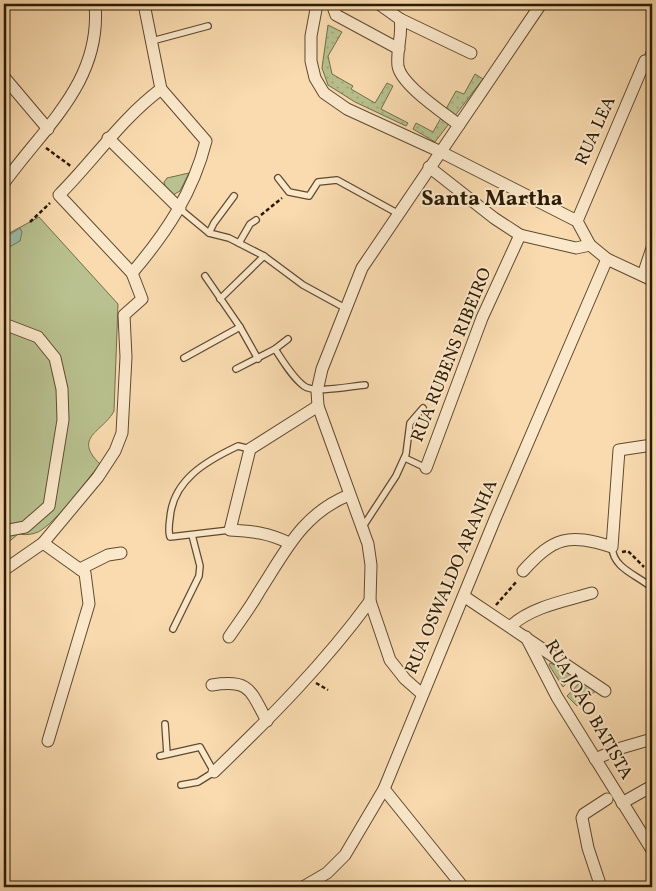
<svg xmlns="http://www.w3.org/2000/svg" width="656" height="891" viewBox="0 0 656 891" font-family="Vollkorn,serif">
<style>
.park{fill:#b8c18f;stroke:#716e49}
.garden{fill:url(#garden-dots);stroke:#716e49}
.water{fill:url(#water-ripples);stroke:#707b65}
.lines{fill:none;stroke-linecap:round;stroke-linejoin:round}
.service-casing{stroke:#5e4a2e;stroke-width:8}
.minor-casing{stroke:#5e4a2e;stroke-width:13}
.path{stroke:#2a1a03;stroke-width:2.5;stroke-dasharray:4 2.5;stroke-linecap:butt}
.service{stroke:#fbe8cb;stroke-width:5.5}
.minor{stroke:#fbe8cb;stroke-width:11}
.labels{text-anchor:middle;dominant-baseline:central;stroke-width:4;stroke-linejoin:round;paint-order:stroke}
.street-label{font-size:18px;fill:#2a1a03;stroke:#fbe8cb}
.district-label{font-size:22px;font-weight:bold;fill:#2a1a03;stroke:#fbe8cb}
</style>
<defs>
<pattern id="garden-dots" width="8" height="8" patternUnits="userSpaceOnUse" patternTransform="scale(1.25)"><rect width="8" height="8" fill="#b8c18f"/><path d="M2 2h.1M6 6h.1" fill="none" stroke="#9ea57a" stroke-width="1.8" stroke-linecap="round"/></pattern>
<pattern id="water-ripples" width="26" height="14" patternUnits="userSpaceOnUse" patternTransform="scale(1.25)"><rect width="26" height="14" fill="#9ebba7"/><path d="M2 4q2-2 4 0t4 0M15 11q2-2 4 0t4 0" fill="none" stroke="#88a08e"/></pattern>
</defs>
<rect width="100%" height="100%" fill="#f9dbaf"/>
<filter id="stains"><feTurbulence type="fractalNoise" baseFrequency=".004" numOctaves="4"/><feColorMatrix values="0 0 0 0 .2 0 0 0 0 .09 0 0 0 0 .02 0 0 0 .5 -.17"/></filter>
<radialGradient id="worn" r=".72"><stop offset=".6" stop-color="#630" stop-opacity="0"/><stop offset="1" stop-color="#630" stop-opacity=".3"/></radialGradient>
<g class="park">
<path d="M189 173 180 191 173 195 166 191 164 182 167 178Z"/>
<path d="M39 217 118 304 114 411C103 432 72 437 100 464 86 481 56 523 38 532 31 535 25 535 18 534L4 546V236Z"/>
<path d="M584 678 597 690 577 706 567 696Z"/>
</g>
<g class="garden">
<path d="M328 25 342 32 328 56 332 74 353 86 351 89 375 103 387 83 393 86 381 109 408 123 406 126 355 102 328 85 322 68Z"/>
<path d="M475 74 483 79 435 142 413 129 416 123 433 132 456 91 464 94Z"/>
<path d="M550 663 575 674 563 687 549 665Z"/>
</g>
<path class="water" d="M20 228 22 232 20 241 4 250V238Z"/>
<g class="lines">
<g class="service-casing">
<g id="service">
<path d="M152 41 208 26"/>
<path d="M646 61 652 47"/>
<path d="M278 178 289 192 309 196 318 182 337 180 397 213"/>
<path d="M180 209 209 233 229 238 264 256 303 285 345 308"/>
<path d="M209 233 214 223 234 196"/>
<path d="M239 243 250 224 256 220"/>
<path d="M205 276 240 327 258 359"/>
<path d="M220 299 264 256"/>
<path d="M275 349C283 361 292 377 304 386 314 394 351 386 365 385"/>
<path d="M184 358 240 327"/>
<path d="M236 369 275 349 288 339"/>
<path d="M405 458 426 468"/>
<path d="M362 528 396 476 406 454 410 423 423 408"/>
<path d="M230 530 170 537C168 531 169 525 170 518 173 480 206 461 238 446L250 449"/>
<path d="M612 547C613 569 638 575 652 588"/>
<path d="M173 629 199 576 200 566 192 535"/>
<path d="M165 724 167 754"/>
<path d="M160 756 200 747 214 772 198 782 181 785"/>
</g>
</g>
<g class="minor-casing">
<g id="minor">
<path d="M317 4 311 36V61L315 78 324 93 347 109 441 152 577 221 590 245 607 259 652 280"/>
<path d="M332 4 336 15 399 49"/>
<path d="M379 4 400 19C403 35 396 50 398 66 401 85 444 113 459 125"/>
<path d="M400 19 471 53"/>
<path d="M4 77 48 129"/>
<path d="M108 138 180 209"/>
<path d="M429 167 494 218 520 235 576 248 590 245"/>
<path d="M4 183C45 126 102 81 95 4"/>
<path d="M577 221 645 61 652 62"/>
<path d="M132 273C166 233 193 193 206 141L161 89 144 4"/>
<path d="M643 275 652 248"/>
<path d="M4 324 38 337 55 358 62 389 63 420 49 506 25 527 4 531"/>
<path d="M426 468 482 318 520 235"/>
<path d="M43 543 85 573 89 604 48 741"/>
<path d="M289 543C269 533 252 531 230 530L250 449 318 406"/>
<path d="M80 569 108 555 121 553"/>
<path d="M4 570 43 543 98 477 115 451 122 433 126 357 124 315 142 299 132 273 59 195C95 159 120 120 161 89"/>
<path d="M523 571C554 537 568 533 612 547L619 450 652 445"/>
<path d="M465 597 605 691"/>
<path d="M511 626C531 607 565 601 592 593"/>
<path d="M229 637C239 622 250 608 259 592 285 552 302 514 349 495"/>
<path d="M526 637 557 697 652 850"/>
<path d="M212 685C250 679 250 690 267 721"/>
<path d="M422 694 405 679 390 660 370 601 371 565 368 544 318 406 317 391 322 369 362 268 541 4"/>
<path d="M595 759 621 748 652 739"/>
<path d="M214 772C270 718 324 664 370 601"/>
<path d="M384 789 463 887"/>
<path d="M622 803 652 786"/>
<path d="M303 887 327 873 345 855 384 789 495 519 607 259"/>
<path d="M601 887 588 848 582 818 584 814 607 799"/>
</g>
</g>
<g class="path">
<path d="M46 148 72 167"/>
<path d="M261 215 282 198"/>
<path d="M30 222 50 203"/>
<path d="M622 552 628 551 644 567"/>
<path d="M496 605 517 581"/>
<path d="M316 683 328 690"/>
<path d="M646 818 652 816"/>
</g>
<use href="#service" class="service"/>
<use href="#minor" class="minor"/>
</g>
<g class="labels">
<g class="street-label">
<text transform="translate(596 131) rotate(-66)">RUA LEA</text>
<text transform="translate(452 355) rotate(-68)">RUA RUBENS RIBEIRO</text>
<text transform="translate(452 577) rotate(-67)">RUA OSWALDO ARANHA</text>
<text transform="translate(588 710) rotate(60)">RUA JOÃO BATISTA</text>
</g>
<g class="district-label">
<text x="492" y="199">Santa Martha</text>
</g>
</g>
<rect width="656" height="891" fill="none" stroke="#f9dbaf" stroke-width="20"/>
<rect x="5" y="5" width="646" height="881" fill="none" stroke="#2a1a03" stroke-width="2.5"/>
<rect x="10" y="10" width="636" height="871" fill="none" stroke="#2a1a03"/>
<rect width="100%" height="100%" filter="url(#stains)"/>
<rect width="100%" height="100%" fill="url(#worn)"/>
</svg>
